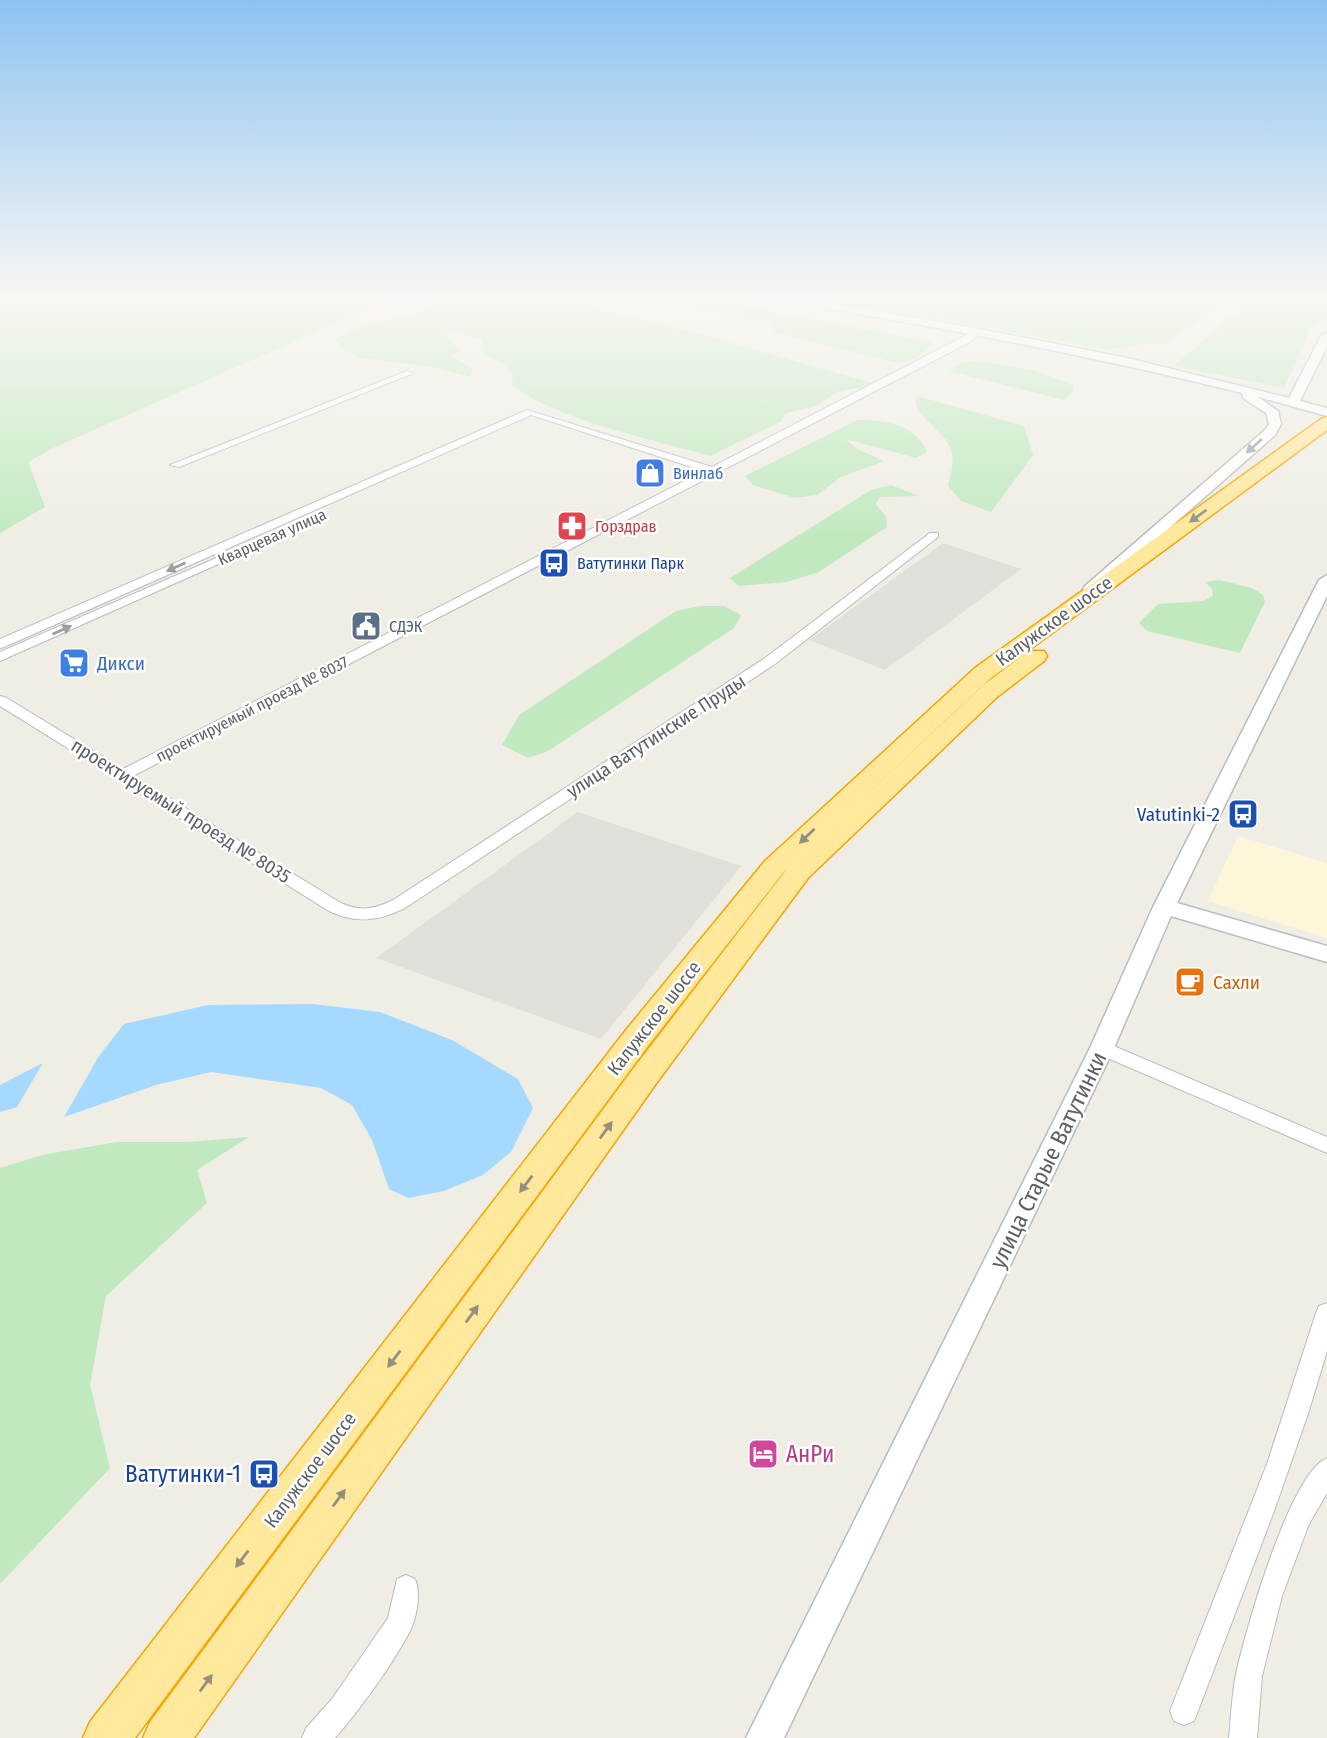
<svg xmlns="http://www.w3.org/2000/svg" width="1327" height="1738" viewBox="0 0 1327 1738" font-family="'Fira Sans Condensed',sans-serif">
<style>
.commercial{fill:#fff6da}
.industrial{fill:#e0dfd9}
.green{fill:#c0e9bf}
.water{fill:#a5d9ff}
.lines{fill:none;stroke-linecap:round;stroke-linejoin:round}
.minor-casing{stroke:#b7bbbf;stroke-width:2}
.secondary-casing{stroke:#b8bcc1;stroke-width:3}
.trunk-casing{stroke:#f4a500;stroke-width:3}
.minor{fill:#fff;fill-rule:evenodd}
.secondary{fill:#fff;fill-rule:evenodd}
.trunk{fill:#ffe89b;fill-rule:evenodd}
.oneway{fill:#9da0a3}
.oneway2{fill:#959079}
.labels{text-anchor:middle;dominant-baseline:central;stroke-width:5;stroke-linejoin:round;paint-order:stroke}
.far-shop-label{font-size:16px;fill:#366cbe;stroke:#fff;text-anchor:start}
.far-health-label{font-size:16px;fill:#be3a42;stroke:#fff;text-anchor:start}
.far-street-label{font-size:16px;fill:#5c6166;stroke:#fff}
.far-transit-label{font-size:16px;fill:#164399;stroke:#fff;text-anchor:start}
.far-service-label{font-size:16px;fill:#4e5e75;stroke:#fff;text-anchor:start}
.street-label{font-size:19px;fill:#5c6166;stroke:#fff}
.shop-label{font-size:19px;fill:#366cbe;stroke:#fff;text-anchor:start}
.transit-label{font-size:19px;fill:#164399;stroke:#fff;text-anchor:end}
.food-label{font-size:19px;fill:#c56008;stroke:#fff;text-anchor:start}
.near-street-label{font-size:23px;fill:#5c6166;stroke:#fff}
.near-hotel-label{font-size:23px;fill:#b23c85;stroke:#fff;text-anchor:start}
.near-transit-label{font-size:23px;fill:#164399;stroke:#fff;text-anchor:end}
</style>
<rect width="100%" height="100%" fill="#f0ede4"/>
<path class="commercial" d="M1238 836 1327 863V938L1208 901Z"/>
<g class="industrial">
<path d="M943 543 1021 569 885 670 809 640Z"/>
<path d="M578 812 741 866 601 1039 376 958Z"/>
</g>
<g class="green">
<path d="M0 297H395L53 448 28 462 45 507 0 533Z"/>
<path d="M457 297H550L686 330 876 384 836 392 816 406 786 413 780 422 710 456C651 439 561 421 512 386L513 374 502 363 484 354 482 339 450 330 446 335 459 350 453 356 473 369 470 377 431 367 362 358 345 351 335 339 365 325 409 316Z"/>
<path d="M658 297H698L932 342C926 354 913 362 899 363L775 332 768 321 744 320Z"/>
<path d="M817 297H1233L1164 344 1148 343 1107 350Z"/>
<path d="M1256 297H1327V319L1310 329 1284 388 1174 366 1245 304Z"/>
<path d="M977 360 1036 371 1073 385V392L1064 400 949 371 960 364Z"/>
<path d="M917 396 1024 426 1033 455 991 512 961 501 948 486C951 475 954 463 952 452 947 431 910 416 917 396Z"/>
<path d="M857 420C886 420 914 423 927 452L916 458 846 439 857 449 884 461 841 477 817 495 795 498 753 485 745 476Z"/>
<path d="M891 485 919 496 880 497 876 504 886 517 887 527 819 572 787 582 738 586 730 578 871 490Z"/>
<path d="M1219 580 1252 588 1263 595 1265 602 1240 653 1147 631 1139 623 1158 604 1203 601 1213 596 1212 589 1205 582Z"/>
<path d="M700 606H724L741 615 734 628 548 751 528 758 502 745 519 715 676 611Z"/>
<path d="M249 1137 197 1170 207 1203 106 1296 90 1385 110 1468 0 1584V1168L42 1155 117 1142H188Z"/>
</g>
<g class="water">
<path d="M313 1004 380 1012 452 1040 518 1079 533 1108 511 1152 483 1175 444 1191 408 1198 389 1189 372 1140 352 1105 321 1088 211 1072 156 1085 64 1117 99 1056 124 1024 208 1005Z"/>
<path d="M43 1063 17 1107 0 1112V1085Z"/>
</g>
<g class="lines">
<g class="minor-casing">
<g id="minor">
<path d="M974 331 981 333 968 343 133 776 341 903C360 912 375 909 393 900L765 658 930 533H938V537L775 664 405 908C379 921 356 924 329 911L0 706V696L5 697 123 769 704 471 531 415 4 647 0 648V639L527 410 712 467Z"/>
<path d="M407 371 414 373 179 467 170 465Z"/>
<path d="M237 549 241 550V554L0 661V652Z"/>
<path d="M1102 1041 1327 1137V1153L1096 1053 1093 1048 1096 1043Z"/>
<path d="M1327 1303V1351L1308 1414 1273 1514 1198 1711 1194 1721 1184 1725 1174 1721 1170 1711 1267 1464 1316 1313 1319 1306Z"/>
<path d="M1327 1458V1493L1309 1524 1282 1596 1262 1676 1257 1738H1229C1231 1717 1232 1694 1236 1674 1245 1632 1290 1473 1327 1458Z"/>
<path d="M406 1575 415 1579C421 1593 417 1617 410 1631 393 1664 359 1711 335 1738H302L306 1728 332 1699 388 1618 397 1579Z"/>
</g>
</g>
<g class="secondary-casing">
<g id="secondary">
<path d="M745 297H798L985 330 1123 357 1289 398 1321 336 1327 333V347L1300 401 1327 408V416L1258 397 1278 411 1281 424 1275 435 1097 592H1085L1083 589 1085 586 1265 430 1269 424 1266 413 1243 398 1242 393C1094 356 944 328 793 303L789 307Z"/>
<path d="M1327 575V596L1177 903 1327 946V962L1171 916 1114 1048 784 1738H746L1090 1048 1153 907 1319 580Z"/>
</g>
</g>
<g class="trunk-casing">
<path id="trunk" d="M1327 417V430L991 678 820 838 981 687 1028 651H1044L1047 656 1044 661 997 697 808 878 655 1085 194 1738H143L150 1722 633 1069 787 869 783 873 648 1046 135 1738H83L90 1722 626 1030 765 861 975 668 1321 419Z"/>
</g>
<use href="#minor" class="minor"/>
<use href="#secondary" class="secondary"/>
<use href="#trunk" class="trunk"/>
</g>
<defs><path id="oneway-solid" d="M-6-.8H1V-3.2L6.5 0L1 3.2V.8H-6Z" transform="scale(1.75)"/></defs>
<g class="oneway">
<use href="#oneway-solid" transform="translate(1254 446) rotate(138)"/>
<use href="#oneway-solid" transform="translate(176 567) rotate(156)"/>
<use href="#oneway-solid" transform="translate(62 630) rotate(-24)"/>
</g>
<g class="oneway2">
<use href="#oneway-solid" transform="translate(1198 516) rotate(144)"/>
<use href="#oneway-solid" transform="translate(807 836) rotate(136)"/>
<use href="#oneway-solid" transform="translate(606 1130) rotate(-54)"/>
<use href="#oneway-solid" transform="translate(526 1184) rotate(127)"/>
<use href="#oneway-solid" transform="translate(472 1314) rotate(-54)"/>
<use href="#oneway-solid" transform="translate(394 1359) rotate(127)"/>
<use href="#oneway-solid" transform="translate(339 1498) rotate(-54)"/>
<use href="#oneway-solid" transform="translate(242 1559) rotate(127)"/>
<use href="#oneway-solid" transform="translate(206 1683) rotate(-54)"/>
</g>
<linearGradient id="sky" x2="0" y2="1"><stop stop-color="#8dc3f1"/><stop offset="0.55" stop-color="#f8f7f3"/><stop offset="1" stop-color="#f8f7f3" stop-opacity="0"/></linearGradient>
<rect width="1327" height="541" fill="url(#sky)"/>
<defs>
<g id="shop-square" transform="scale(1.575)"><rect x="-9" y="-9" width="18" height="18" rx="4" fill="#3f7fe0" stroke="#fff"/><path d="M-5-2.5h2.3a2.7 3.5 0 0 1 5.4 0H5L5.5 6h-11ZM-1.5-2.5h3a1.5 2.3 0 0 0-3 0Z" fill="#fff"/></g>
<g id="pharmacy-square" transform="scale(1.575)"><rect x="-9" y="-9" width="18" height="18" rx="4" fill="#e0444e" stroke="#fff"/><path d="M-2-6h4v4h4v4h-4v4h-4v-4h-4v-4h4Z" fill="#fff"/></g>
<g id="bus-square" transform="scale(1.575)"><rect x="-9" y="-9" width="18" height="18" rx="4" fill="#1a4fb4" stroke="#fff"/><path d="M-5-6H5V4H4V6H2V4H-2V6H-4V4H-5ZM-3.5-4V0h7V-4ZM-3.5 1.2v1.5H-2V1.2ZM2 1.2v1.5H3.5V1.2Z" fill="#fff"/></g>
<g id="civic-square" transform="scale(1.575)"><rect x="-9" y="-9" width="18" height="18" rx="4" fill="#5c6f8a" stroke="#fff"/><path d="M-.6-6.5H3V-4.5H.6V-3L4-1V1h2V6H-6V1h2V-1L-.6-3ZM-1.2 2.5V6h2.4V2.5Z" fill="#fff"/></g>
<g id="supermarket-square" transform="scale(1.575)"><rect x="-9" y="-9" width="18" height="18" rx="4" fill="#3f7fe0" stroke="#fff"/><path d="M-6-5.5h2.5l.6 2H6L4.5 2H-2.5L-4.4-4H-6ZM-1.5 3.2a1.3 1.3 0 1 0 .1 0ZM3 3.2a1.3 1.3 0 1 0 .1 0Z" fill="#fff"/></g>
<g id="cafe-square" transform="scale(1.575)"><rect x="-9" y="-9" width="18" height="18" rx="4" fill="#e8710a" stroke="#fff"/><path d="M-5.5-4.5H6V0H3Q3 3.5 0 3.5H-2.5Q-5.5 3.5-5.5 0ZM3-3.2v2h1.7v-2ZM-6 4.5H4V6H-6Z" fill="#fff"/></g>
<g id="hotel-square" transform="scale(1.575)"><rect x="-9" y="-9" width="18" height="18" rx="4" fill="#d1479c" stroke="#fff"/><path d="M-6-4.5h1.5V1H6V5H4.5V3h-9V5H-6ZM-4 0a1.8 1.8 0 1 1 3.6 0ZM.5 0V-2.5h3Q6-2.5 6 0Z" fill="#fff"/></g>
</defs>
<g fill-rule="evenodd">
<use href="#shop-square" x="650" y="473"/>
<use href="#pharmacy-square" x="572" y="526"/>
<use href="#bus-square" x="554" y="563"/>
<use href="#civic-square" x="366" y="626"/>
<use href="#supermarket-square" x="74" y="663"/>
<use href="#bus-square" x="1243" y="814"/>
<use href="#cafe-square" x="1190" y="982"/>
<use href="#hotel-square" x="763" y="1454"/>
<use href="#bus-square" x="264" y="1474"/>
</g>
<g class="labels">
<g class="far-shop-label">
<text x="673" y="473">Винлаб</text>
</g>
<g class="far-health-label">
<text x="595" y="526">Горздрав</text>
</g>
<g class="far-street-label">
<text transform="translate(272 537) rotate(-24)">Кварцевая улица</text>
<text transform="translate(252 709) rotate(-27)">проектируемый проезд № 8037</text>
</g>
<g class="far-transit-label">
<text x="577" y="563">Ватутинки Парк</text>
</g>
<g class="far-service-label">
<text x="389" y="626">СДЭК</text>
</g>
<g class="street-label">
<text transform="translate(1054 621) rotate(-36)">Калужское шоссе</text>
<text transform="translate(656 736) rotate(-33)">улица Ватутинские Пруды</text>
<text transform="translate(181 811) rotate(32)">проектируемый проезд № 8035</text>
<text transform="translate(654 1018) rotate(-52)">Калужское шоссе</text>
<text transform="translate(310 1470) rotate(-53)">Калужское шоссе</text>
</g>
<g class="shop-label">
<text x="97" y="663">Дикси</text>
</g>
<g class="transit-label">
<text x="1220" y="814">Vatutinki-2</text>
</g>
<g class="food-label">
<text x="1213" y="982">Сахли</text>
</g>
<g class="near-street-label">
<text transform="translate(1048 1160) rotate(-64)">улица Старые Ватутинки</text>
</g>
<g class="near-hotel-label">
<text x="786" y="1454">АнРи</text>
</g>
<g class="near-transit-label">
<text x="241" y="1474">Ватутинки-1</text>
</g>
</g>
</svg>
